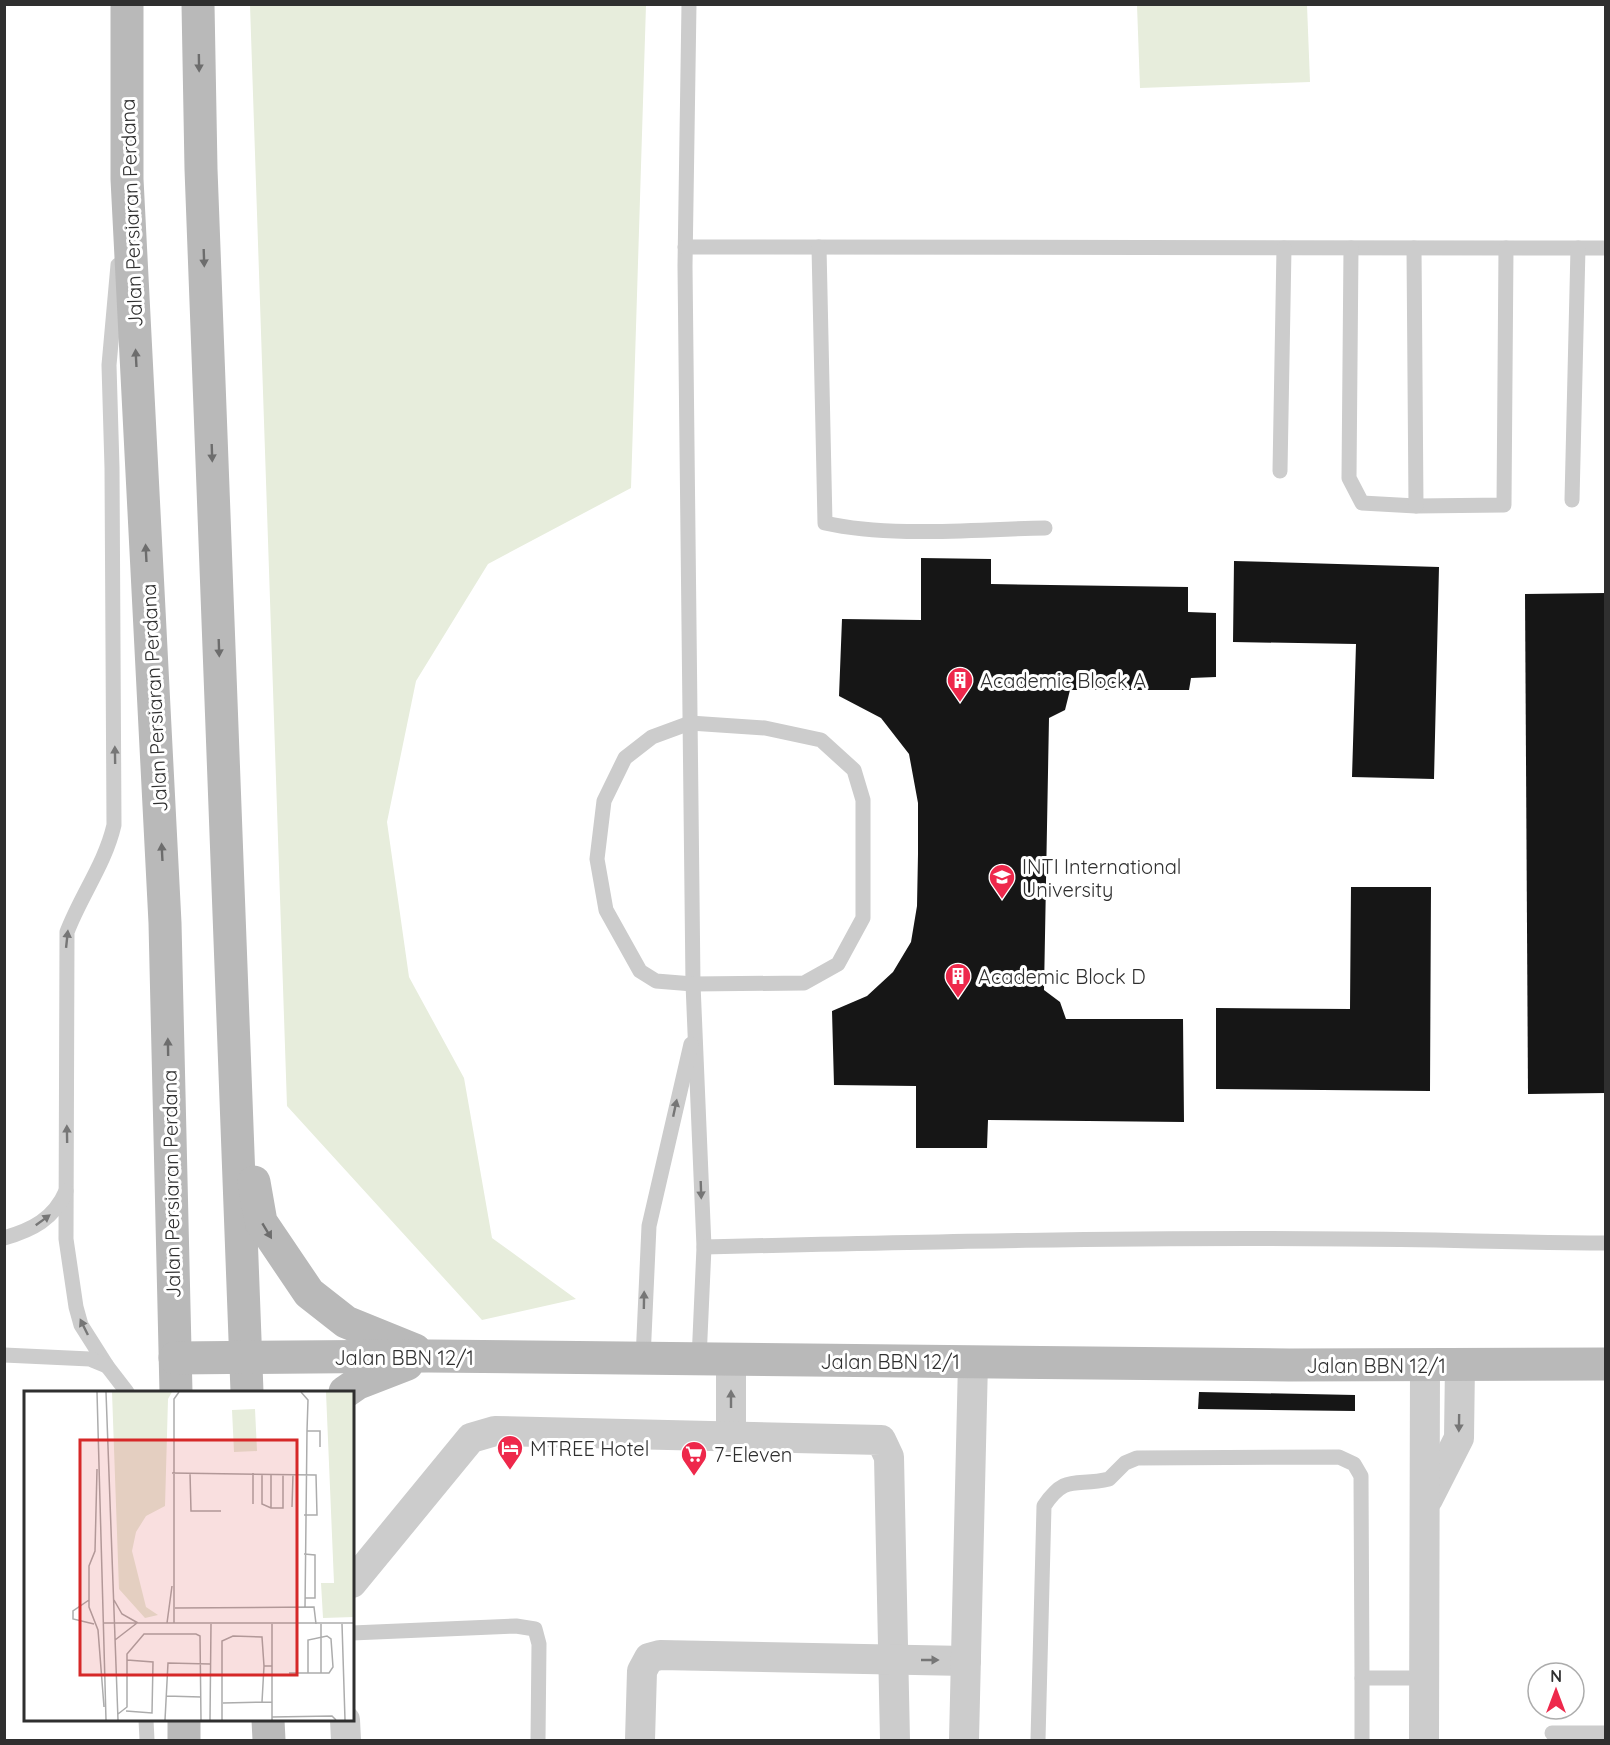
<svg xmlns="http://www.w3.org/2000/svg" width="1610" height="1745" viewBox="0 0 1610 1745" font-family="Quicksand,sans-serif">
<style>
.green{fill:#e7eddc}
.building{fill:#161616}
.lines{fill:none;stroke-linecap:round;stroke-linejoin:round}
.lane{stroke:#ccc;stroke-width:15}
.street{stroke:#ccc;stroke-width:30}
.secondary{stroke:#b9b9b9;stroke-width:33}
.oneway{fill:#6d6d6d}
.oneway2{fill:#767676}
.labels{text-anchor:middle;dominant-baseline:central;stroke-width:6;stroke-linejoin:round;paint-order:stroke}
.street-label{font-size:20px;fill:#2f2f2f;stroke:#fff}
.poi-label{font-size:20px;fill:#2f2f2f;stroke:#fff;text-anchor:start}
.inset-road{fill:none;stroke:#acacac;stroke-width:1.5}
.view{fill:#d62828;fill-opacity:0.15;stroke:#d62828;stroke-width:3}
.inset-edge{fill:none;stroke:#2f2f2f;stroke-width:3}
</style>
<rect width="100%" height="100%" fill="#fff"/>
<g class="green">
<path d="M250 5H646L631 488 488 564 416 681 387 822 409 977 464 1078 492 1238 576 1299 482 1320 287 1106Z"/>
<path d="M1137 5H1307L1310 82 1140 88Z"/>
</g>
<g class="building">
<path d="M921 558 991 559V584L1188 587V612L1216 613V677L1191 678 1189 690H1070L1065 710 1049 718 1044 990 1060 1002 1066 1019H1183L1184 1122 988 1120 987 1148H916V1086L834 1085 832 1011 867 996 893 972 911 942 917 906 918 854V803L909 754 881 718 839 696 842 619 921 620Z"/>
<path d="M1234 561 1439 567 1434 779 1352 777 1356 644 1233 642Z"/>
<path d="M1606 593V1093L1528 1094 1525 594Z"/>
<path d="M1351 887H1431L1430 1091 1216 1089V1008L1350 1009Z"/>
<path d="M1199 1392 1355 1395V1411L1198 1409Z"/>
</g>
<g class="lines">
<g class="lane">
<path d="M689 4 685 266 693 984 704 1247 699 1360"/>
<path d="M685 247 1606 248"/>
<path d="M819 247 825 523C891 538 977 529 1045 528"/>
<path d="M1351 248 1349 478 1362 503 1416 506 1504 505 1506 248"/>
<path d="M1414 248 1416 506"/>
<path d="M118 265 109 365 112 468 114 825C105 864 81 895 67 932L66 1239 76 1307 81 1325 107 1366 127 1392"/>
<path d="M1280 471 1284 248"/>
<path d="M1572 500 1578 248"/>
<path d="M690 723 765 728 821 740 854 770 863 800V918L838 964 804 983 693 984 656 981 640 971 606 910 597 859 604 801 625 758 652 737Z"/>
<path d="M4 1238C32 1230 54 1219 66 1191"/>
<path d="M704 1247C918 1242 1133 1237 1347 1239 1433 1239 1519 1243 1606 1243"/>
<path d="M4 1355 90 1359 107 1366"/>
<path d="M643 1359 649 1226 691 1044"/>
<path d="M352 1633 516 1626 535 1629 539 1644 538 1740"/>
<path d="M1362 1678V1740"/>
<path d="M146 1720 147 1740"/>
<path d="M1552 1733H1606"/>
<path d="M1038 1740 1044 1506C1066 1473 1076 1487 1109 1479L1125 1463 1137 1458 1339 1457 1354 1464 1361 1476 1362 1678H1424"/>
</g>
<g class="street">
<path d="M731 1360V1438"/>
<path d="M1428 1499 1459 1438 1460 1364"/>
<path d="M352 1583 471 1438 495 1431 881 1440 889 1457 895 1740"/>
<path d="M345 1720 346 1740"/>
<path d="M640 1740 642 1671 649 1658 660 1655 966 1661"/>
<path d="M964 1740 973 1362"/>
<path d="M1424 1740 1425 1365"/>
</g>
<g class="secondary">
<path d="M127 4V179L165 923 176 1392"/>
<path d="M198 4 201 169 247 1392"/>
<path d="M254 1182 261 1222 309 1293 346 1322 415 1350"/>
<path d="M175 1358 428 1356 1289 1365 1606 1364"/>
<path d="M345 1392 358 1383 407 1364"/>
<path d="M184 1720V1740"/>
<path d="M268 1720 269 1740"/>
</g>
</g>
<defs><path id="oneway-solid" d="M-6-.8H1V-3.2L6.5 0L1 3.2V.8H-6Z" transform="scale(1.5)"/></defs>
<g class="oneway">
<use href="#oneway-solid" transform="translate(199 63) rotate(89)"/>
<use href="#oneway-solid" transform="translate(204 258) rotate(88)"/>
<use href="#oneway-solid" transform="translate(136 358) rotate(-93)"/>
<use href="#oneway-solid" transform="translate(212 453) rotate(88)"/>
<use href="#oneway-solid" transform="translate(146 553) rotate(-93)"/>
<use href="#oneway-solid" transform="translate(219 648) rotate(88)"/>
<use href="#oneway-solid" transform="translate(162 852) rotate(-93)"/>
<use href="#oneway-solid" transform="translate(168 1047) rotate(-91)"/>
<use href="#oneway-solid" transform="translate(267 1231) rotate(59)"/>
</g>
<g class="oneway2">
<use href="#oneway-solid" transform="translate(115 755) rotate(-91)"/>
<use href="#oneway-solid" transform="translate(67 939) rotate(-84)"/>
<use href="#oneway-solid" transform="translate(675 1108) rotate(-78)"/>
<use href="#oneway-solid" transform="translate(67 1134) rotate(-91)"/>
<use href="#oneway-solid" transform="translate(701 1190) rotate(88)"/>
<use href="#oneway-solid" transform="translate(43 1220) rotate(-36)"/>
<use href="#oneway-solid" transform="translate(644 1300) rotate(-89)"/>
<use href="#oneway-solid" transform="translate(84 1327) rotate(-116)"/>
<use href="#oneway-solid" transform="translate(731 1399) rotate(-90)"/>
<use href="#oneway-solid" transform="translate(1459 1423) rotate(91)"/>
<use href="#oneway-solid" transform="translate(930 1660)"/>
</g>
<defs>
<g id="building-pin" transform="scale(1.35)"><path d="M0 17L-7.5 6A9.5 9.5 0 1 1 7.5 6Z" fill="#ee284b" stroke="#fff"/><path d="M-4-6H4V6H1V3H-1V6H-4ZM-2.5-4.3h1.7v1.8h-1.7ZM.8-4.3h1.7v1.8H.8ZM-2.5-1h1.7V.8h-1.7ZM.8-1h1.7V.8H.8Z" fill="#fff"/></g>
<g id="university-pin" transform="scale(1.35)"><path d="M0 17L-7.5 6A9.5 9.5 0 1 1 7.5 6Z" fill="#ee284b" stroke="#fff"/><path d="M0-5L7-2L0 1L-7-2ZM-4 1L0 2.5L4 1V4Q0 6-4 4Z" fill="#fff"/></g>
<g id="hotel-pin" transform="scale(1.35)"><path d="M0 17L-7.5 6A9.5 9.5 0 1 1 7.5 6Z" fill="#ee284b" stroke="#fff"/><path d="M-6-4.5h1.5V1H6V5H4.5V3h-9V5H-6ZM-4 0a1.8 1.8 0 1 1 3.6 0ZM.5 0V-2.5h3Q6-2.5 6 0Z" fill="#fff"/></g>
<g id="supermarket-pin" transform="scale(1.35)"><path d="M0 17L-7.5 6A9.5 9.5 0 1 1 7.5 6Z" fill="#ee284b" stroke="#fff"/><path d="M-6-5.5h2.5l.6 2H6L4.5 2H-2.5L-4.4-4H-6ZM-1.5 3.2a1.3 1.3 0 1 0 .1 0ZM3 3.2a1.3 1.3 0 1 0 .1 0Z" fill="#fff"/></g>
</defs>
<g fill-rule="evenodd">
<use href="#building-pin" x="960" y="680"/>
<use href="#university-pin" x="1002" y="877"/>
<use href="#building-pin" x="958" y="976"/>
<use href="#hotel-pin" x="510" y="1448"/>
<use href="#supermarket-pin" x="694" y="1454"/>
</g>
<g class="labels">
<g class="street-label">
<text transform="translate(131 213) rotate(-92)">Jalan Persiaran Perdana</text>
<text transform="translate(154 698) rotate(-93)">Jalan Persiaran Perdana</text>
<text transform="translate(171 1184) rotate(-91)">Jalan Persiaran Perdana</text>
<text x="404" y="1357">Jalan BBN 12/1</text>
<text x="890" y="1361">Jalan BBN 12/1</text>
<text x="1376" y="1365">Jalan BBN 12/1</text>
</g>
<g class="poi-label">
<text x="980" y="680">Academic Block A</text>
<text x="1022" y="866">INTI International<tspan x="1022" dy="23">University</tspan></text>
<text x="978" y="976">Academic Block D</text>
<text x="530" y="1448">MTREE Hotel</text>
<text x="714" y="1454">7-Eleven</text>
</g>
</g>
<g transform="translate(24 1391)">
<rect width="330" height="330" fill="#fff"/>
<path d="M88 1H148L144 8 141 115 122 125 112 141 108 160 122 216 134 224 121 227 95 198ZM302 1H330V226L299 227 297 192H310ZM231 18 233 60 210 61 208 19Z" fill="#e7eddc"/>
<path class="inset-road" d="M73 1 82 329M82 1 94 329M277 1 284 9 283 40M73 78 71 160 65 175V216L74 239 80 316M148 82 292 84 293 124H280M166 82 167 120H197M238 83V113L247 117H259V83M247 83V117M229 113V82M268 116 269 83M280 163 291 164V207H281M65 209 49 220V228L70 233M90 209 98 223 114 232M151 217 290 216 292 233M281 217 283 40H296V56M80 232H330M143 232 148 195M150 232V8L155 1M318 233 321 329M91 249 113 232M265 282H297V233M284 282V249L303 245 307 248 309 276 305 282H297M142 305 177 306M238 311 240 275M199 312 248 311M102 320 128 322 129 271 103 269M94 323 103 316V263L120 243H172L176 245 177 329M248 326 308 325 312 329M141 329 144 272 186 273M186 329 187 233M198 329V250L209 245 238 246 240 275H248M248 329V233"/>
<path class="view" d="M56 49H273V284H56Z"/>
<rect width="330" height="330" class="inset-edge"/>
</g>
<rect width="1610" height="1745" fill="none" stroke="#2f2f2f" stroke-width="12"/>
<g transform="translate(1556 1691)"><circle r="28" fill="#ffffff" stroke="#acacac" stroke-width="1.5"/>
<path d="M0-4.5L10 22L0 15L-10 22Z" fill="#ee284b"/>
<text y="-9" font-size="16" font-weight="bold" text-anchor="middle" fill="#2f2f2f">N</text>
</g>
</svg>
